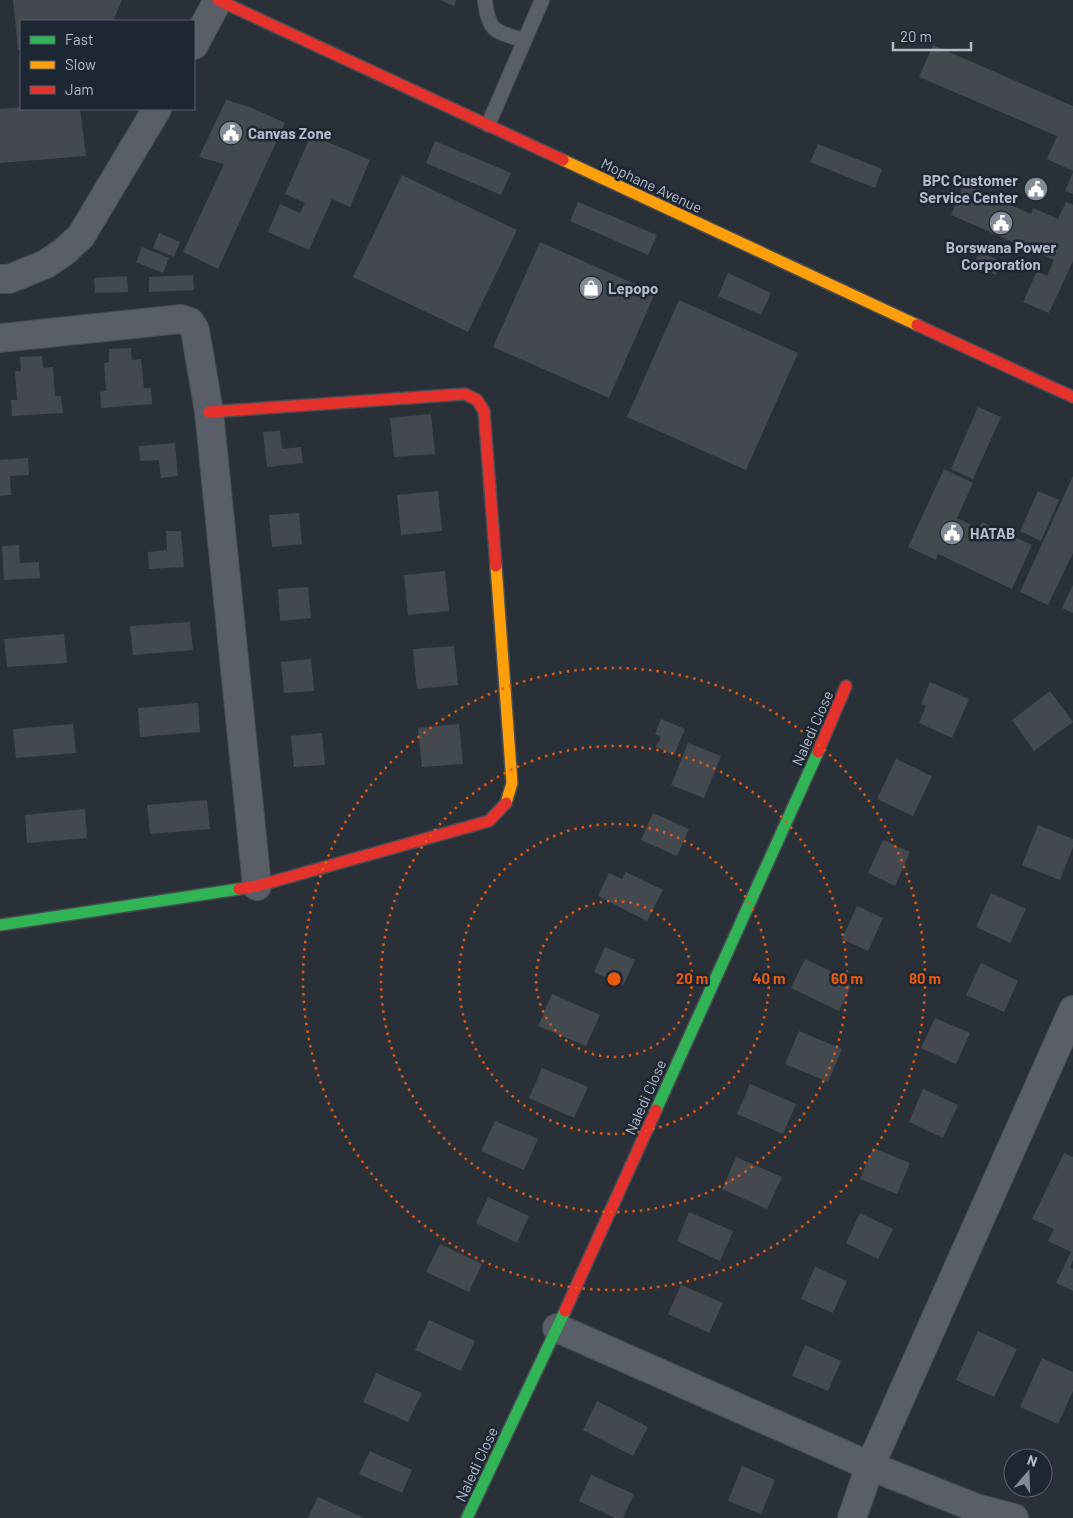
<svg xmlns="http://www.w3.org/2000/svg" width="1073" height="1518" viewBox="0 0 1073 1518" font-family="Barlow,sans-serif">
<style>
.building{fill:#444950}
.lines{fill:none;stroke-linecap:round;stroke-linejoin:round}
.lane-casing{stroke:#484c53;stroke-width:16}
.street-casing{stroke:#484c53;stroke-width:30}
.fast-casing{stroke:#484c53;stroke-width:14}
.slow-casing{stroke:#484c53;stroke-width:14}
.jam-casing{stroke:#484c53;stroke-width:14}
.lane{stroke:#5a5e66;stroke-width:14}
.street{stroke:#5a5e66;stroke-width:28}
.fast{stroke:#30b455;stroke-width:11}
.slow{stroke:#ff9f0a;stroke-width:11}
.jam{stroke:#e5322d;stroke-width:11}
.ring{fill:none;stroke:#e8590c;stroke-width:2.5;stroke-dasharray:2.5 5}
.labels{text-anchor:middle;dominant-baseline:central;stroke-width:5;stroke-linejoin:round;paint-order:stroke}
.poi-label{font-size:15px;font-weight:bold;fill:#b4bcc9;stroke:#1d2633;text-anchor:start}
.street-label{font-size:15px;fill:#b4bcc9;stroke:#1d2633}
.centre{fill:#e8590c;stroke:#1d2633;stroke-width:2.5}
.ring-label{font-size:15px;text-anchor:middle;font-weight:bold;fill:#e8590c;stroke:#1d2633;stroke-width:5;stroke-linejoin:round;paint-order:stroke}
</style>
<rect width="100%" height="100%" fill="#2a3038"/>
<g class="building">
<path d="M13 0H122L113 21H21V49H18Z"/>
<path d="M440 0H456L454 6Z"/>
<path d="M933 45 1073 106V171L1047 159 1057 136 919 77Z"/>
<path d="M226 100 250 107 285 123 218 269 183 252 224 164 199 157Z"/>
<path d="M21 107V109H80L86 156 0 163V109Z"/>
<path d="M311 135 370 160 350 207 332 199 309 250 268 232 280 204 300 213 305 203 285 194Z"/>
<path d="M435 141 511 173 501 195 426 163Z"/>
<path d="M818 144 882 169 875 188 810 162Z"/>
<path d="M1073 172V194L1065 191Z"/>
<path d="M402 175 517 230 468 332 353 277Z"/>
<path d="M964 184 1031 214 1033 208 1058 219 1066 202 1073 205V261L1049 313 1023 302 1037 271 1047 276 1054 260 951 215Z"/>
<path d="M578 202 657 235 648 255 570 221Z"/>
<path d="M159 233 180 242 174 257 153 248Z"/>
<path d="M540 242 655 293 609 398 493 347Z"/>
<path d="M142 247 169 258 163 273 136 262Z"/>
<path d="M979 252 1001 261 996 275 974 266Z"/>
<path d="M728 273 771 293 761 315 718 296Z"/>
<path d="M193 275 194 290 149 292V277Z"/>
<path d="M127 276 128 292 95 293 94 278Z"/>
<path d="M679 300 798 353 746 470 627 417Z"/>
<path d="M131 348 132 360 141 359 144 388H151L152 404 101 408 100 392 106 391 104 363 109 362V349Z"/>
<path d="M42 356 43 368 53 367 55 396H61L63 413 12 416 11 400H17L15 371H21L20 357Z"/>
<path d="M978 407 1001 417 973 479 951 469Z"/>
<path d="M431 414 435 454 394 457 390 418Z"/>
<path d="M280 431 282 449 301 447 303 463 267 467 263 432Z"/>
<path d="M175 443 178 476 161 478 159 460 140 461 139 446Z"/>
<path d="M28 458 29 475 10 476 11 495 0 496V460Z"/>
<path d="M944 469 973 483 957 518 979 529 982 522 1032 545 1012 589 938 554 936 560 908 547Z"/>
<path d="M1073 476V553L1048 605 1020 592Z"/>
<path d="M438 491 442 531 401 535 397 495Z"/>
<path d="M1038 491 1059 500 1041 541 1020 531Z"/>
<path d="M299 513 302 544 272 547 269 515Z"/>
<path d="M166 531H181L184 567 149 569 148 552 167 550Z"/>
<path d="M19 545 20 563 39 562 40 578 4 580 2 546Z"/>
<path d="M445 571 449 611 408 615 404 575Z"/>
<path d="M1073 585V613L1062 608Z"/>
<path d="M308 587 311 618 280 621 278 589Z"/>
<path d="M190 622 193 650 133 655 130 626Z"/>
<path d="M64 634 67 663 7 667 4 639Z"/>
<path d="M454 646 458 685 417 689 413 649Z"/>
<path d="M311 659 314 691 284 693 281 662Z"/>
<path d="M930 682 969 699 952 738 919 723 926 706 921 704Z"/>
<path d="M1050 691 1073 722 1034 751 1012 720Z"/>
<path d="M198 703 200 732 140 737 138 708Z"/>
<path d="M661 719 685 729 674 755 656 747 661 737 655 734Z"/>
<path d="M73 724 76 753 16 758 13 729Z"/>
<path d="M459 724 463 764 422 767 418 728Z"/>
<path d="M322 733 325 765 294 767 291 736Z"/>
<path d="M688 743 721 756 704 798 671 785Z"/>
<path d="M896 759 932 776 913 816 877 799Z"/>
<path d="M207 800 210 829 150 834 147 805Z"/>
<path d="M85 809 87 838 27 843 25 815Z"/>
<path d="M653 813 689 829 677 856 641 840Z"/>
<path d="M1038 825 1073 839V847L1060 880 1022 865Z"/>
<path d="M883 840 910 852 895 886 868 873Z"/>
<path d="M626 872 663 890 647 921 598 896 609 873 622 879Z"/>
<path d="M991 893 1026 909 1010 943 976 927Z"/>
<path d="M857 906 883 918 868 951 842 939Z"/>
<path d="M605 947 635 960 623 986 594 972Z"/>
<path d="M805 959 853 982 839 1011 791 988Z"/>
<path d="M981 963 1018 981 1004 1012 966 995Z"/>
<path d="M552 994 600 1015 586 1046 538 1026Z"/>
<path d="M935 1018 970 1033 956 1064 921 1048Z"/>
<path d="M799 1031 842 1049 828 1082 785 1064Z"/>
<path d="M542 1068 588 1087 574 1118 529 1098Z"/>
<path d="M750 1084 796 1104 783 1134 737 1114Z"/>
<path d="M923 1089 958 1105 943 1138 909 1122Z"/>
<path d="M495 1121 538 1139 524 1170 481 1151Z"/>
<path d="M873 1148 910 1163 897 1194 860 1179Z"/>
<path d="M1064 1153 1073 1157V1260L1070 1267 1073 1269V1291L1056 1283 1071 1252 1048 1241 1054 1229 1032 1219Z"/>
<path d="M736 1157 782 1177 767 1209 722 1189Z"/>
<path d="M488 1197 529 1216 517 1243 476 1223Z"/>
<path d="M689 1212 733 1231 720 1261 677 1241Z"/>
<path d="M860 1213 893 1229 878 1259 846 1243Z"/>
<path d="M440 1244 482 1264 469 1292 426 1272Z"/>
<path d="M815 1267 847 1281 833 1313 801 1299Z"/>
<path d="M681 1285 723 1303 709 1333 668 1314Z"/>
<path d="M429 1320 475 1341 461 1371 415 1350Z"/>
<path d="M978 1331 1017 1349 994 1397 956 1380Z"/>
<path d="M805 1345 841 1361 828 1391 792 1376Z"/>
<path d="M1042 1358 1073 1372V1391L1058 1424 1020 1407Z"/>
<path d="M376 1373 422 1393 408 1422 363 1402Z"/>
<path d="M597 1401 648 1427 633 1456 583 1430Z"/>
<path d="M370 1451 412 1470 402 1493 359 1474Z"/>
<path d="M742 1466 775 1480 761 1514 728 1501Z"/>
<path d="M591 1475 634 1494 623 1518H615L579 1501Z"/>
<path d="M318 1497 364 1518H308Z"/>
</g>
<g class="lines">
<g class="lane-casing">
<g id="lane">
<path d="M485 0C488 32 496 32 524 40"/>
<path d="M488 125 542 0"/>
</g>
</g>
<g class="street-casing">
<g id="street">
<path d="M194 45 218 0"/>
<path d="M0 279H9L46 264 65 251 81 236 157 109"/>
<path d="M0 338 181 319 190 322 195 330 209 412 257 886"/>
<path d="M557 1328 870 1466 976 1508 1014 1518"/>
<path d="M852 1518 870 1466 1073 1010"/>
</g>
</g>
<g class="fast-casing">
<g id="fast">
<path d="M0 925 239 889"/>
<path d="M656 1110 818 752"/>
<path d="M467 1518 565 1311"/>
</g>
</g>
<g class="slow-casing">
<g id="slow">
<path d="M563 160 917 325"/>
<path d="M496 566 512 783 506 803"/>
</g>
</g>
<g class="jam-casing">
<g id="jam">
<path d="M218 0 563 160"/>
<path d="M917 325 1073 397"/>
<path d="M209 412 465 394 477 400 484 411 496 566"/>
<path d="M818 752 846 686"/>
<path d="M239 889 257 886 489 821 506 803"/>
<path d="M565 1311 656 1110"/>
</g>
</g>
<use href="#lane" class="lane"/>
<use href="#street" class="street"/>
<use href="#fast" class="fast"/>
<use href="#slow" class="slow"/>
<use href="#jam" class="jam"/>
</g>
<g class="ring">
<circle cx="614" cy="979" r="78"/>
<circle cx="614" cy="979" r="155"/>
<circle cx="614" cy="979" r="233"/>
<circle cx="614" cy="979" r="311"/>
</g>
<defs>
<g id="civic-disc" transform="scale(1.25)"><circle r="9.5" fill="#848b96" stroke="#1d2633"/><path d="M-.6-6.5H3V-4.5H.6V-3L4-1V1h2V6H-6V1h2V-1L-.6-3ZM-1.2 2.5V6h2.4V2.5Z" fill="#fff"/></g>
<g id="shop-disc" transform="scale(1.25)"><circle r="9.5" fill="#848b96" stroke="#1d2633"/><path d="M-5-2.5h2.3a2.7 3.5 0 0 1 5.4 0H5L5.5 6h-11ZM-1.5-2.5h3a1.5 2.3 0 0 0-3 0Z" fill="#fff"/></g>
</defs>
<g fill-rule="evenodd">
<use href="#civic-disc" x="231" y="133"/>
<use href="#civic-disc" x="1036" y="189"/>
<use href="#civic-disc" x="1001" y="223"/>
<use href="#shop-disc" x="591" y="288"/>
<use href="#civic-disc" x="952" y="533"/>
</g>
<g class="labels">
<g class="poi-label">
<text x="248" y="133">Canvas Zone</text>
<text x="1018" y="180" text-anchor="end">BPC Customer<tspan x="1018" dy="17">Service Center</tspan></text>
<text x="1001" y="247" text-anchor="middle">Borswana Power<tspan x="1001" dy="17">Corporation</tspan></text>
<text x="608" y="288">Lepopo</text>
<text x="970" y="533">HATAB</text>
</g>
<g class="street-label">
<text transform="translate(652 185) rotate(25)">Mophane Avenue</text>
<text transform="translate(812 728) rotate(-66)">Naledi Close</text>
<text transform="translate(645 1097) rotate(-66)">Naledi Close</text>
<text transform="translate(476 1464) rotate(-65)">Naledi Close</text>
</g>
</g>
<circle cx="614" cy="979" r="8" class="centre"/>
<g class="ring-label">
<text x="692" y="984">20 m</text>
<text x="769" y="984">40 m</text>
<text x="847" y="984">60 m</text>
<text x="925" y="984">80 m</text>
</g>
<rect x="20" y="20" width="175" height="90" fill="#1d2633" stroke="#59626f"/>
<rect x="30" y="36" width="25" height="8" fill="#30b455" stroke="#59626f"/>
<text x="65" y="45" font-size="15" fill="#b4bcc9">Fast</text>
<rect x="30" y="61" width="25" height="8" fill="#ff9f0a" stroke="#59626f"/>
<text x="65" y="70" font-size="15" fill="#b4bcc9">Slow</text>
<rect x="30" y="86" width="25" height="8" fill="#e5322d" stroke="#59626f"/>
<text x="65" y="95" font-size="15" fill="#b4bcc9">Jam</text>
<g transform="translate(1028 1473) rotate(19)"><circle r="24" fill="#1d2633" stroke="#59626f"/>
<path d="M0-4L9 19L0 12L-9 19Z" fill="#848b96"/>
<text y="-8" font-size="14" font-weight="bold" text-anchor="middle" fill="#b4bcc9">N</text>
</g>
<path d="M893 42v8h78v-8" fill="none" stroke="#b4bcc9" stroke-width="2.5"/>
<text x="900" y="42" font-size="15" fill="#b4bcc9" stroke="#1d2633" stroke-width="4" paint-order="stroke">20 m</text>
</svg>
